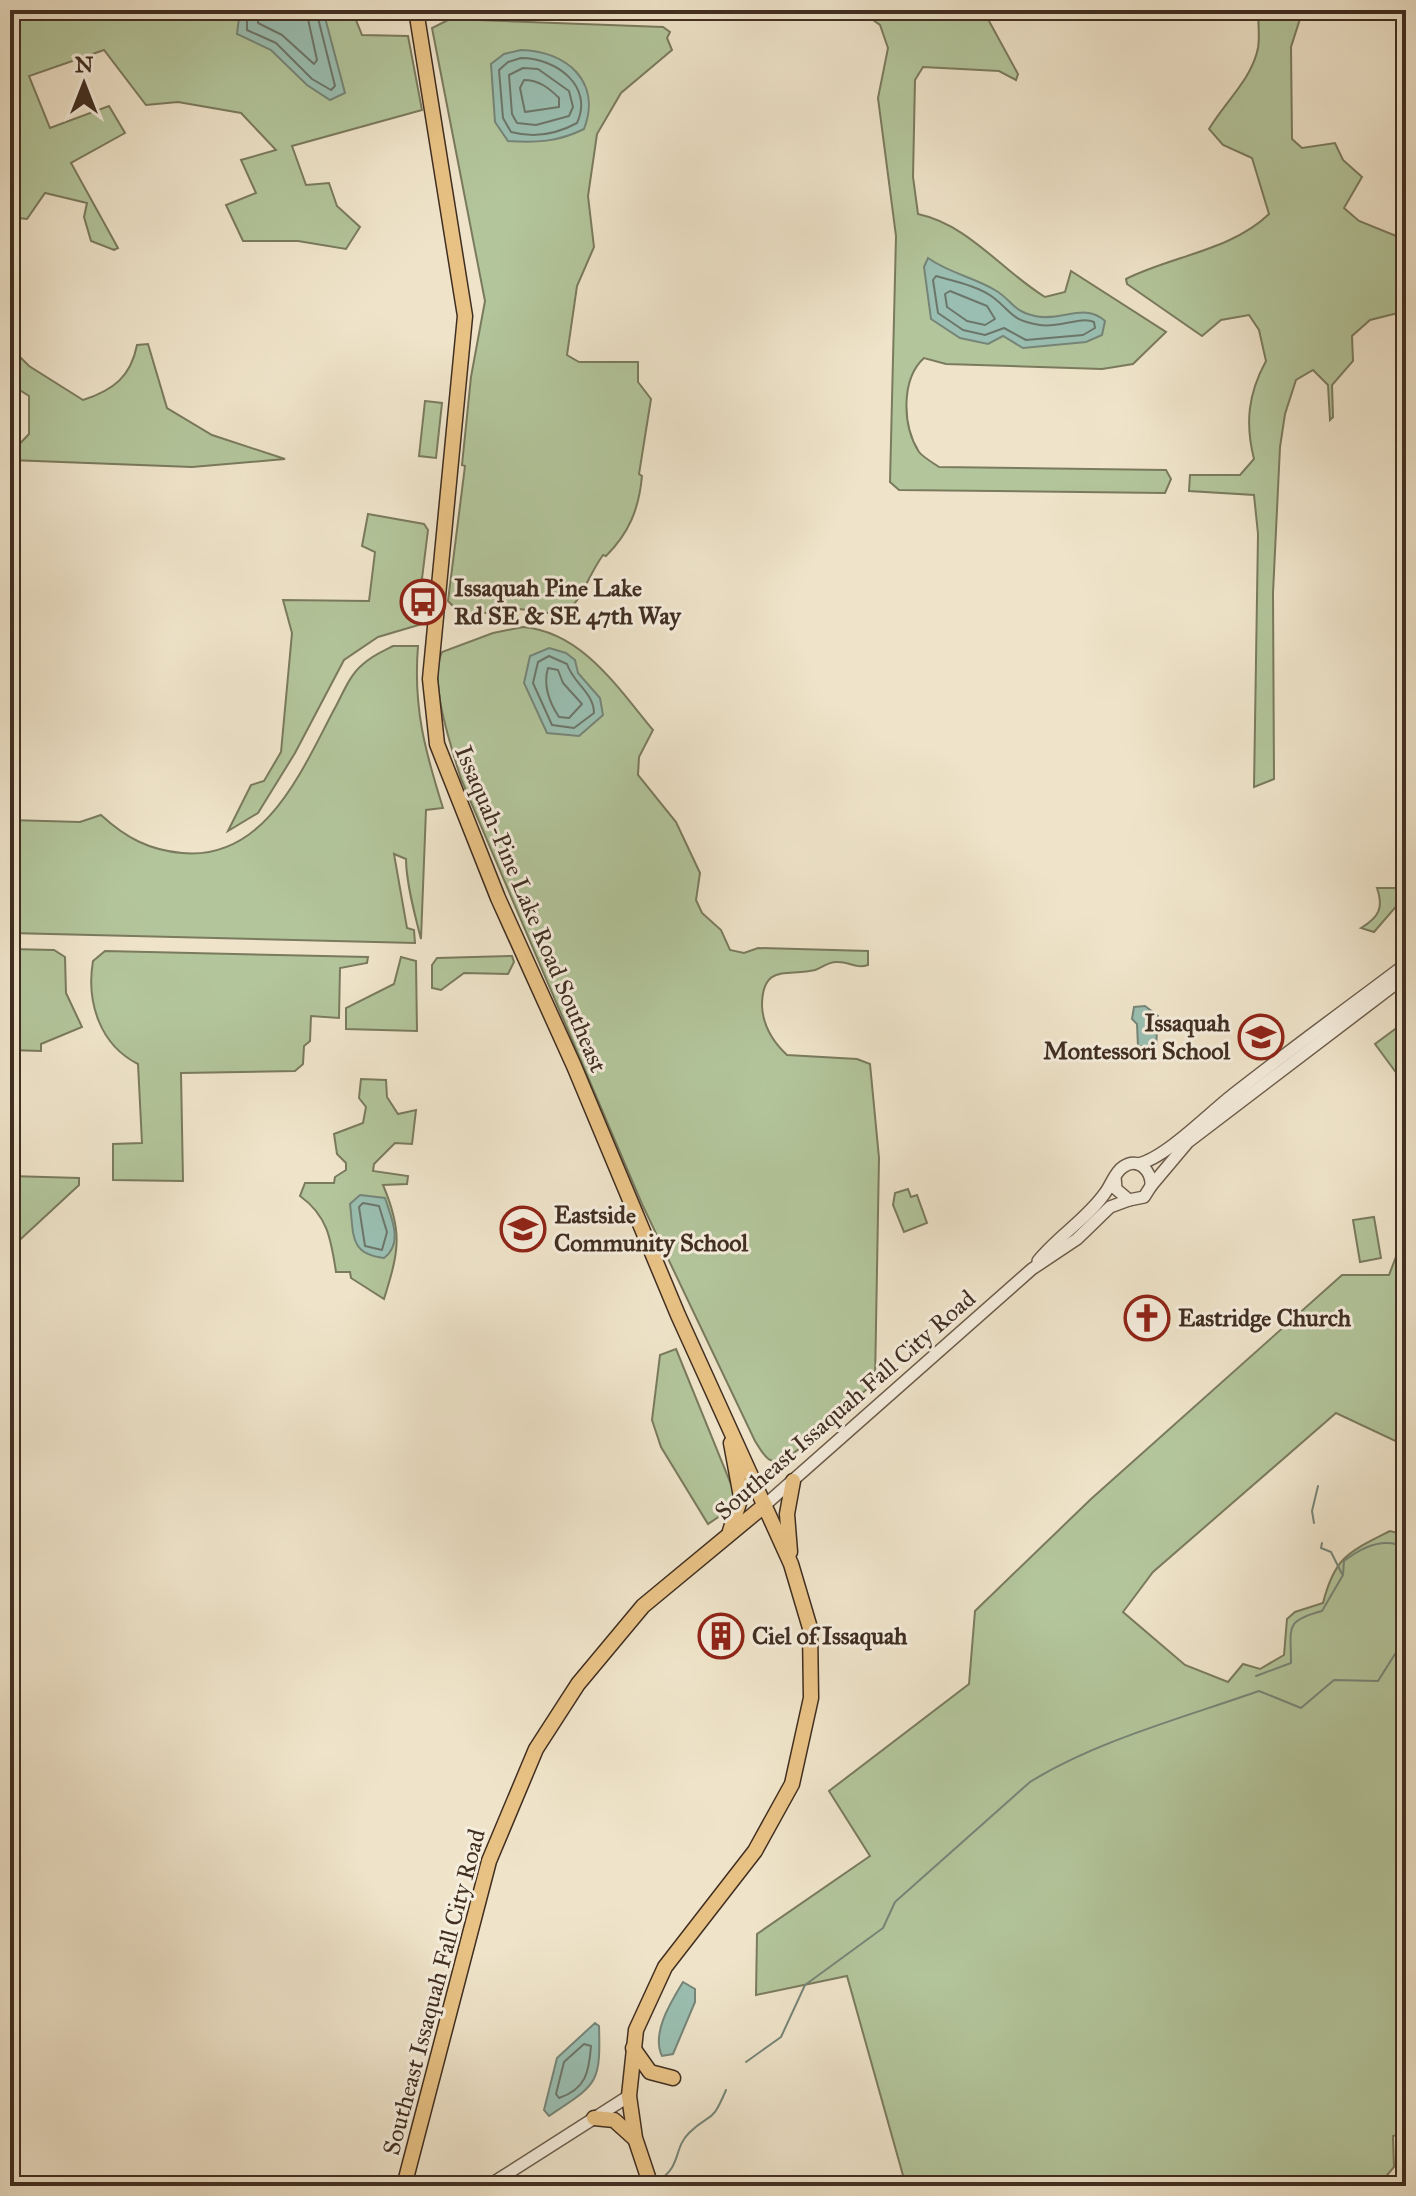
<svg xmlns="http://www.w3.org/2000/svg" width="1416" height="2196" viewBox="0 0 1416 2196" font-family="'IM FELL Great Primer',serif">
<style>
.green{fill:#b3c59b;stroke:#7a7a5e;stroke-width:2}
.water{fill:#9abfb2;stroke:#768578;stroke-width:2}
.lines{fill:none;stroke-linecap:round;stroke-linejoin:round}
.shore{stroke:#6d766a;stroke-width:2}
.stream{stroke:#768578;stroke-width:2}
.minor-casing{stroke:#6c5c4b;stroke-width:14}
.major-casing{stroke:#402e21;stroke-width:17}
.minor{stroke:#f5eddd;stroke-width:11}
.major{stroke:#e8c285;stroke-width:14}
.labels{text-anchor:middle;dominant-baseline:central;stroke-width:6;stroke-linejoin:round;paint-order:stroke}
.poi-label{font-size:24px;font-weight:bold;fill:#402e21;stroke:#f5eddd;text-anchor:start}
.street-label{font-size:24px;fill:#402e21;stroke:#f5eddd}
</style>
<rect width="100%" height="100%" fill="#efe4ca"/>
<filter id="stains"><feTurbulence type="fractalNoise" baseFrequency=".0025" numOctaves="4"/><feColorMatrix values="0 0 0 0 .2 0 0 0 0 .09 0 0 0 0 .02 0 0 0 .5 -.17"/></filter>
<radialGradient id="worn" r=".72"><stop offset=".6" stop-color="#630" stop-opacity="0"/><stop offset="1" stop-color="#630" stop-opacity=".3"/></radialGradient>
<g class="green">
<path d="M10 10H352L362 35 408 36 422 110 292 146 306 185 329 183 337 206 360 227 346 249 298 241H243L226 205 256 193 241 160 276 150 241 113 178 102 146 105 104 50 29 76 50 128 109 106 125 133 71 163 118 248 114 250 91 241 84 217 87 203 45 193 27 219 10 217Z"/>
<path d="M859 10H983L1018 74 1016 80 999 71 923 67 915 80 913 177 918 214C969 225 1001 270 1045 297L1065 292 1071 271 1166 332 1133 364 1102 369 946 364 924 358C901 379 902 425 919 452 923 457 933 463 939 467L1166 470 1171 479 1165 493 899 490 890 482 896 236 878 98 888 48 880 25Z"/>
<path d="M1258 10 1384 12V19C1355 21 1328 14 1300 19L1291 47 1292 139 1302 148 1335 143 1343 160 1362 177 1344 208 1359 221 1406 240V311L1370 320 1352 336 1353 361 1332 385 1333 417 1330 420 1328 385 1313 370 1296 380 1285 414 1280 447 1273 593 1274 779 1254 787 1258 534 1254 495 1189 491 1190 475H1240L1254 459C1245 423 1248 394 1266 361L1259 330 1249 315 1221 320 1202 336 1127 284 1126 279C1172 256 1232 250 1269 214L1252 158 1223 145 1209 129C1224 103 1252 79 1258 48 1260 36 1258 22 1258 10Z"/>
<path d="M450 19 663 27 670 32 667 38 672 50 621 93 597 134 588 196 594 247 577 286 567 355 579 362H638V382L651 399 639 474 642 476C639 509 629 533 606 556L603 555C587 577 583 600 563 615 549 614 534 610 519 609 493 607 469 626 448 601L465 466 462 465 471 377 485 301 432 28Z"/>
<path d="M148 344 167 408 212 435 285 459 192 467 10 460V454L29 434V396L10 384V347L29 366 83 400C114 390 131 376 137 345Z"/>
<path d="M425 401 442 403 436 458 419 456Z"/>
<path d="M368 514 424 524 428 530 419 603 422 624 378 637 344 660 295 753 258 813 228 831 251 785 264 781 281 752 292 633 283 600 369 601 375 552 362 546Z"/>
<path d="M523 627C582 632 618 688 653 730L639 757 638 775 676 822 700 873 696 900 702 913 721 930 730 950 744 953 758 948 868 951V965C856 969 850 962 838 962 829 961 823 967 815 970 789 977 762 962 762 1006 763 1026 772 1041 787 1055L857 1059 870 1064 879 1158 875 1382 786 1460C768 1466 764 1455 755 1441L642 1204 461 779C452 749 428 681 442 652L493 633Z"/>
<path d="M393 646H418C413 707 425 751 443 808L426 810 421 939C415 916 406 882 406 859L394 854 407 928 414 930 415 943 10 933V820L80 822 101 815C126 838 149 850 182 853 267 861 303 767 336 706 343 693 350 675 362 665 371 656 383 651 393 646Z"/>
<path d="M1377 888H1406V895L1374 932 1361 928C1379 917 1384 908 1377 888Z"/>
<path d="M10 949 54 950 65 957 66 993 82 1027 41 1044V1051L10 1050 17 1035 10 1017Z"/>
<path d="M105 951 368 957 367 963 340 968 339 1018 311 1016 310 1041 304 1046 303 1064 295 1071 181 1073 183 1181 113 1180V1144L142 1143 138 1064C100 1045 86 1002 93 961Z"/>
<path d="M512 956 514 962 508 974 464 973 441 990 432 988V965L437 958Z"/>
<path d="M401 957 416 961 417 1031 346 1029V1008L394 984Z"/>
<path d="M1406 1021V1086L1375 1044Z"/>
<path d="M361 1079 386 1080 387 1097 398 1114 416 1110 412 1144 395 1143 374 1164 373 1171 408 1176 407 1184 383 1185C403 1232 399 1251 384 1299L351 1278 350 1272H336C331 1240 328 1216 300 1196L305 1183H334L335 1177 346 1170V1163L337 1154 334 1134 363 1123 366 1107 359 1098Z"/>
<path d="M10 1176 79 1178V1185L10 1249Z"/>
<path d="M908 1189 911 1197 917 1195 927 1223 904 1232 893 1205 895 1193Z"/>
<path d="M1374 1217 1381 1258 1360 1262 1353 1220Z"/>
<path d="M1406 1245V1446L1336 1413 1153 1572 1123 1612 1185 1665 1228 1682 1243 1664 1260 1669 1284 1655 1287 1619 1295 1612 1323 1603C1335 1556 1349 1552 1390 1531L1406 1535V2133L1393 2136 1394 2167 1378 2186H906L847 1976 756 1995 757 1934 870 1856 829 1791 969 1684 975 1611 1091 1499 1342 1275H1389L1399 1249Z"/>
<path d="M676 1349 735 1494 733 1507 708 1524 661 1447 652 1420 660 1355Z"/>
</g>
<g class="water">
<path d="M240 10H323L345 93 330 100 307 85 271 50 237 34Z"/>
<path d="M521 50C567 51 602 82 584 129 558 142 536 143 508 141L495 122 491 64 504 54Z"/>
<path d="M928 258C949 273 973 277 995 290 1012 300 1012 311 1035 316 1061 322 1085 302 1105 321L1102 335 1086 342 1023 348 1003 336 988 344 960 338 931 319 924 267Z"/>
<path d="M549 648 566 653 575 660 578 673 600 698 603 715 579 736 547 733 524 683 530 656Z"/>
<path d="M1145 1006 1158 1016 1156 1047 1138 1046 1137 1024 1132 1019 1134 1007Z"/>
<path d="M360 1195 385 1198C391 1217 404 1243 384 1258 349 1254 354 1235 350 1204Z"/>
<path d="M683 1982 695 1989V2002L673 2054 662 2056C651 2033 671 2002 683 1982Z"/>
<path d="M595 2023 599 2026C601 2086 596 2084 549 2116L544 2110 557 2058Z"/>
</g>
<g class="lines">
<g class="shore">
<path d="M247 10V30L276 43 312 79 331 90 335 86 316 10"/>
<path d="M257 10 258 23 282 35 314 64 317 60 306 10"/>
<path d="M521 58C556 58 594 86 577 123 557 134 534 138 511 132L503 118 499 70 508 62Z"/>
<path d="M523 68 538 69 569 91 573 107 569 116 536 125 517 123 512 114 509 75Z"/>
<path d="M524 80C539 80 549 88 559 98V107L525 112 520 88Z"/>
<path d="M936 276C953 281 979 286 994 298 1014 314 1011 320 1040 325 1059 328 1081 316 1094 322L1095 328 1083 335 1026 340 1004 328 985 335 963 330 938 313 933 280Z"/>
<path d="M950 291 987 306 995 319 985 325 967 321 947 307 945 294Z"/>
<path d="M549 656 567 664C573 683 594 693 594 713L574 728 552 725 533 683 538 662Z"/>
<path d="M548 668 558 670 563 683 582 704 569 718 559 717C549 702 543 685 548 668Z"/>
<path d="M363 1203 379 1206 387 1232 382 1250 365 1246 359 1207Z"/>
<path d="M584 2044 591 2046C589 2072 586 2089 559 2098L556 2094 564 2062Z"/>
</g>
<g class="stream">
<path d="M1314 1523 1312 1511 1318 1486"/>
<path d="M1322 1543 1321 1548 1331 1552 1342 1574"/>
<path d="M1256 1676 1291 1663C1291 1627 1284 1621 1322 1611L1343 1575 1344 1561C1362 1547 1384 1536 1406 1548"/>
<path d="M746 2062 781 2037 805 1985 883 1928 895 1902 1030 1782C1096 1741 1185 1717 1259 1691L1301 1708 1334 1680 1378 1681 1402 1643 1406 1644"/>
<path d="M658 2181C682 2166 673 2149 689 2133 711 2111 711 2126 726 2090"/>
</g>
<g class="minor-casing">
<g id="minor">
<path d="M1138 1164C1166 1158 1210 1112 1235 1093 1291 1049 1349 1007 1406 964"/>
<path d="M1151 1186 1188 1142 1406 976"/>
<path d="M1038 1261C1058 1236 1087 1219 1105 1193 1111 1185 1115 1172 1123 1167 1138 1156 1152 1171 1151 1186L1144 1197 1129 1200 1116 1189 1115 1177"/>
<path d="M765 1505 1032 1269 1077 1239 1110 1207 1129 1200"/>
<path d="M296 2186 337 2183 371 2186"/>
<path d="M488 2186 629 2096"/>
</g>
</g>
<g class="major-casing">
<g id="major">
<path d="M416 10 465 316 430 679 437 744 498 898 574 1066 678 1315 791 1564 810 1628 811 1698 792 1784 755 1851 665 1967 636 2030 629 2096 635 2138 651 2186"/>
<path d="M730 1531 741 1497 731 1443"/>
<path d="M790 1552 787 1514 793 1481"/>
<path d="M633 2048 650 2072 673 2078"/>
<path d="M594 2118 614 2120 634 2138"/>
<path d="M404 2186 489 1861 536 1749 578 1684 643 1606 765 1505"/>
</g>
</g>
<use href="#minor" class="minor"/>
<use href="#major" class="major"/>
</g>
<defs>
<g id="bus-ring" transform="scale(2.3)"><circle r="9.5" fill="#f5eddd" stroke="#8f2418" stroke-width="1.5"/><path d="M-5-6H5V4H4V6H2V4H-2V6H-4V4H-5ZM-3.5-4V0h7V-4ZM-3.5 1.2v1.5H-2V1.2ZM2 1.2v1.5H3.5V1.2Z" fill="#8f2418"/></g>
<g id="school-ring" transform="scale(2.3)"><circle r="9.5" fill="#f5eddd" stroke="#8f2418" stroke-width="1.5"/><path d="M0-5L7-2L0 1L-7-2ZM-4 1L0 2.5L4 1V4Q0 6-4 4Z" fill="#8f2418"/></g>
<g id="church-ring" transform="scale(2.3)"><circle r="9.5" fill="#f5eddd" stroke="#8f2418" stroke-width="1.5"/><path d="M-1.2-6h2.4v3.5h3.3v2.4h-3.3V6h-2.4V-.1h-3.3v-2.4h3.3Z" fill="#8f2418"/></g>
<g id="building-ring" transform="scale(2.3)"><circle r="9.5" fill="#f5eddd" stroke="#8f2418" stroke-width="1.5"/><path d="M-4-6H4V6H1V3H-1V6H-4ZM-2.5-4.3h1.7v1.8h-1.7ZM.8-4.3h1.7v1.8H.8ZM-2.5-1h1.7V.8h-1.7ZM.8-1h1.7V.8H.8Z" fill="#8f2418"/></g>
</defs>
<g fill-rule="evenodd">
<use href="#bus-ring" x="423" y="602"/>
<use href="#school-ring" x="1261" y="1037"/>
<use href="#school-ring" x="523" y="1229"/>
<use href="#church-ring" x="1147" y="1318"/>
<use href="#building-ring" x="721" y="1636"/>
</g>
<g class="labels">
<g class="poi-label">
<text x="454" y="588">Issaquah Pine Lake<tspan x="454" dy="28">Rd SE &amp; SE 47th Way</tspan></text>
<text x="1230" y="1023" text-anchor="end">Issaquah<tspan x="1230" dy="28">Montessori School</tspan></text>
<text x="554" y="1215">Eastside<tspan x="554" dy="28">Community School</tspan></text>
<text x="1178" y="1318">Eastridge Church</text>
<text x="752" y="1636">Ciel of Issaquah</text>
</g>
<g class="street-label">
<text transform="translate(531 909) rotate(67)">Issaquah-Pine Lake Road Southeast</text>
<text transform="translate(845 1405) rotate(-41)">Southeast Issaquah Fall City Road</text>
<text transform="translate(434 1992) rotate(-75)">Southeast Issaquah Fall City Road</text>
</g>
</g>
<rect width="1416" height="2196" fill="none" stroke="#efe4ca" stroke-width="40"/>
<rect x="12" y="12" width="1392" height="2172" fill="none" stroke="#402e21" stroke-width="4"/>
<rect x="20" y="20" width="1376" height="2156" fill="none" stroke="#402e21" stroke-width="2"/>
<g transform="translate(84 84)" stroke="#f5eddd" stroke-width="6" paint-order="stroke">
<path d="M0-6L14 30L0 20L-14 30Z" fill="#402e21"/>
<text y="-12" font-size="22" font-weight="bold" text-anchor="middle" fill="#402e21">N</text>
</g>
<rect width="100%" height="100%" filter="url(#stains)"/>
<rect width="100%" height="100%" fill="url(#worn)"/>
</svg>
